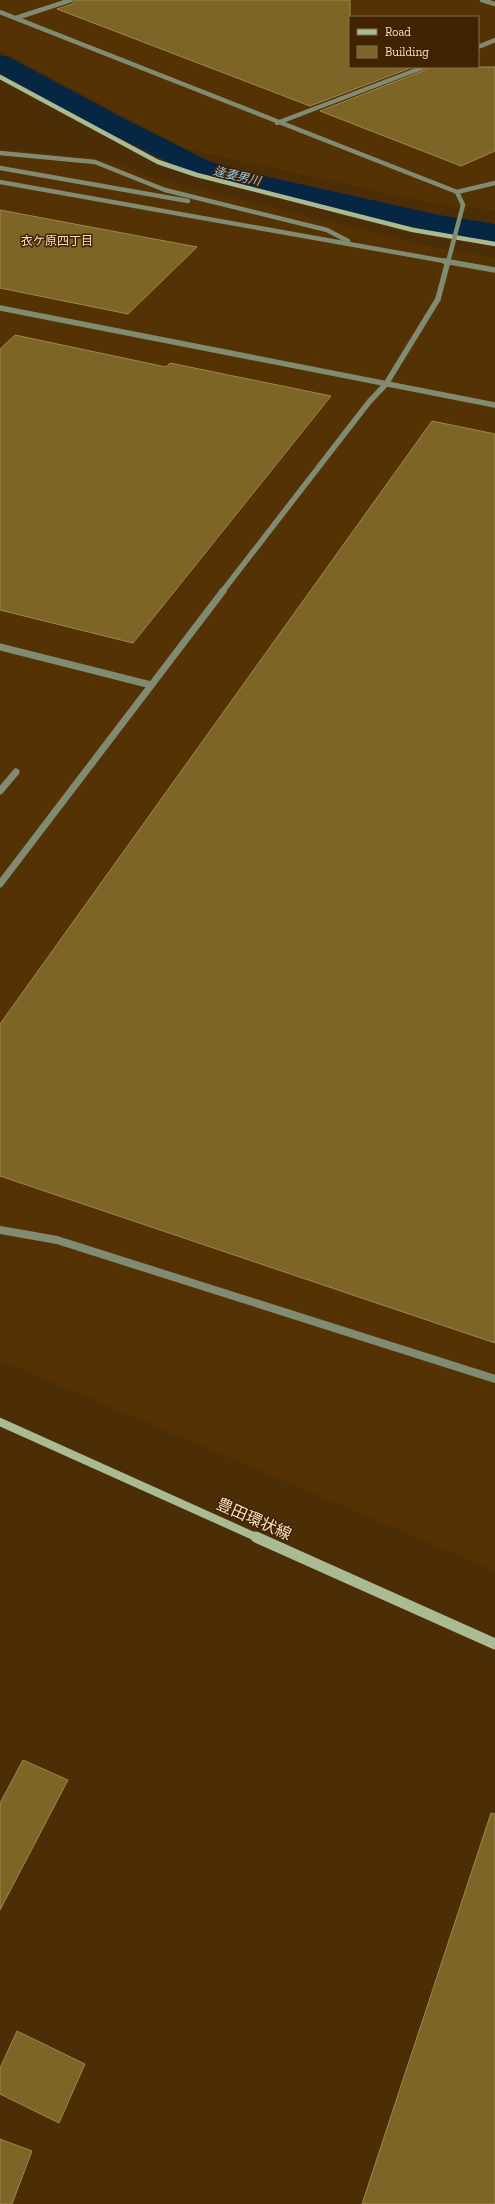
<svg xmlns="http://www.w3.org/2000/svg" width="495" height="2204" viewBox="0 0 495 2204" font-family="'Zilla Slab','Noto Sans JP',serif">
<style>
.built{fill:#553204;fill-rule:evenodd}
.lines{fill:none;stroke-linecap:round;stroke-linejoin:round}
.river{fill:#052743;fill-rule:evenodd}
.building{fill:#7d6528;stroke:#a0874b}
.lane-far3{stroke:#808b72;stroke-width:4.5}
.lane-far2{stroke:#808b72;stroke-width:5.5}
.lane-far1{stroke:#808b72;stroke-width:7}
.lane{stroke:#808b72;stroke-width:8}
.street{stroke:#808b72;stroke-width:4.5}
.secondary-far2{stroke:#aabb94;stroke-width:4.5}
.secondary-far1{stroke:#aabb94;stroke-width:8}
.secondary{stroke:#aabb94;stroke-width:11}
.street-bridge-far1{stroke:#808b72;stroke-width:4.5}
.street-bridge{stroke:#808b72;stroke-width:5.5}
.labels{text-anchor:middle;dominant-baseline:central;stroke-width:3;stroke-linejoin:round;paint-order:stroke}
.far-water-label{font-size:12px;font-style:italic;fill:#98c4ee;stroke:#402300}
.far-neighbourhood-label{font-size:12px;fill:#f5ddc5;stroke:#402300}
.near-street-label{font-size:16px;fill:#f5ddc5;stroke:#402300}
</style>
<rect width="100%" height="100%" fill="#4b2d06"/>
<g class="built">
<path d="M0 0H495V211L432 203 183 148 0 50ZM350 17H478V67H350Z"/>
<path d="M0 149 96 158 123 165 147 176 182 185 409 242 495 258V1571L0 1360Z"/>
</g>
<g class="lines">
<path class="river" d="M0 55 9 57 123 118 211 162 246 172 439 215 495 224V242L439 233 240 188 191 174 103 130 0 74Z"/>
</g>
<g class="building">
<path d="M75 0H350V67H413L310 106 57 9 72 4Z"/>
<path d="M428 67H495V151L461 166 320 111 425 70Z"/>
<path d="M0 210 197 247 128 314 0 288Z"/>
<path d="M15 335 166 367 170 363 331 396 133 643 0 610V349Z"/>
<path d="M432 421 495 434V1343L0 1176V1024Z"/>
<path d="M23 1760 68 1780 0 1910V1803Z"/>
<path d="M491 1813 495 1814V2204H362Z"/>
<path d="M17 2031 85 2064 59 2123 0 2094V2068Z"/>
<path d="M0 2139 32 2151 12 2204H0Z"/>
</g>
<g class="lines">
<g class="lane-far3">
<path d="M482 0 495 4"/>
<path d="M0 12 457 192 495 183"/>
<path d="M16 18 71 0"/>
<path d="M478 47 495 40"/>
<path d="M277 123 424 67"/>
<path d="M0 153 95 162 165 190 327 230 348 241"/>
<path d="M0 168 188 201"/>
<path d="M0 182 450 262"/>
</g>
<g class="lane-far2">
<path d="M444 261 495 270"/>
<path d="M0 308 495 405"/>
<path d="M222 592 369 402 386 384 438 299"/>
</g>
<g class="lane-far1">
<path d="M0 647 151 685"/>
<path d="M0 791 16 772"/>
<path d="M0 884 223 591"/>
</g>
<path class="lane" d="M0 1230 57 1240 495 1379"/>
<path class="street" d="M457 192 463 205"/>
<path class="secondary-far2" d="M0 77 158 162 197 175 413 230 495 244"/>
<path class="secondary-far1" d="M0 1422 258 1538"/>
<path class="secondary" d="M256 1537 495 1644"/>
<path class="street-bridge-far1" d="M448 262 463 205"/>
<path class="street-bridge" d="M438 299 448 261"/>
</g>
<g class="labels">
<g class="far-water-label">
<text transform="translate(237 176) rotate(13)">逢妻男川</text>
</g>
<g class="far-neighbourhood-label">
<text x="57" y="241">衣ケ原四丁目</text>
</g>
<g class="near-street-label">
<text transform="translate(254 1519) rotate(24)">豊田環状線</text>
</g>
</g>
<rect x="349" y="16" width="130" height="52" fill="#402300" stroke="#886d4f"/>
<rect x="357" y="29" width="20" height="6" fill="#aabb94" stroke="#886d4f"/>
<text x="385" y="36" font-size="12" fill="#f5ddc5">Road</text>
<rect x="357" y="46" width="20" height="12" fill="#7d6528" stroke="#886d4f"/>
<text x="385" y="56" font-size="12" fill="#f5ddc5">Building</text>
</svg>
